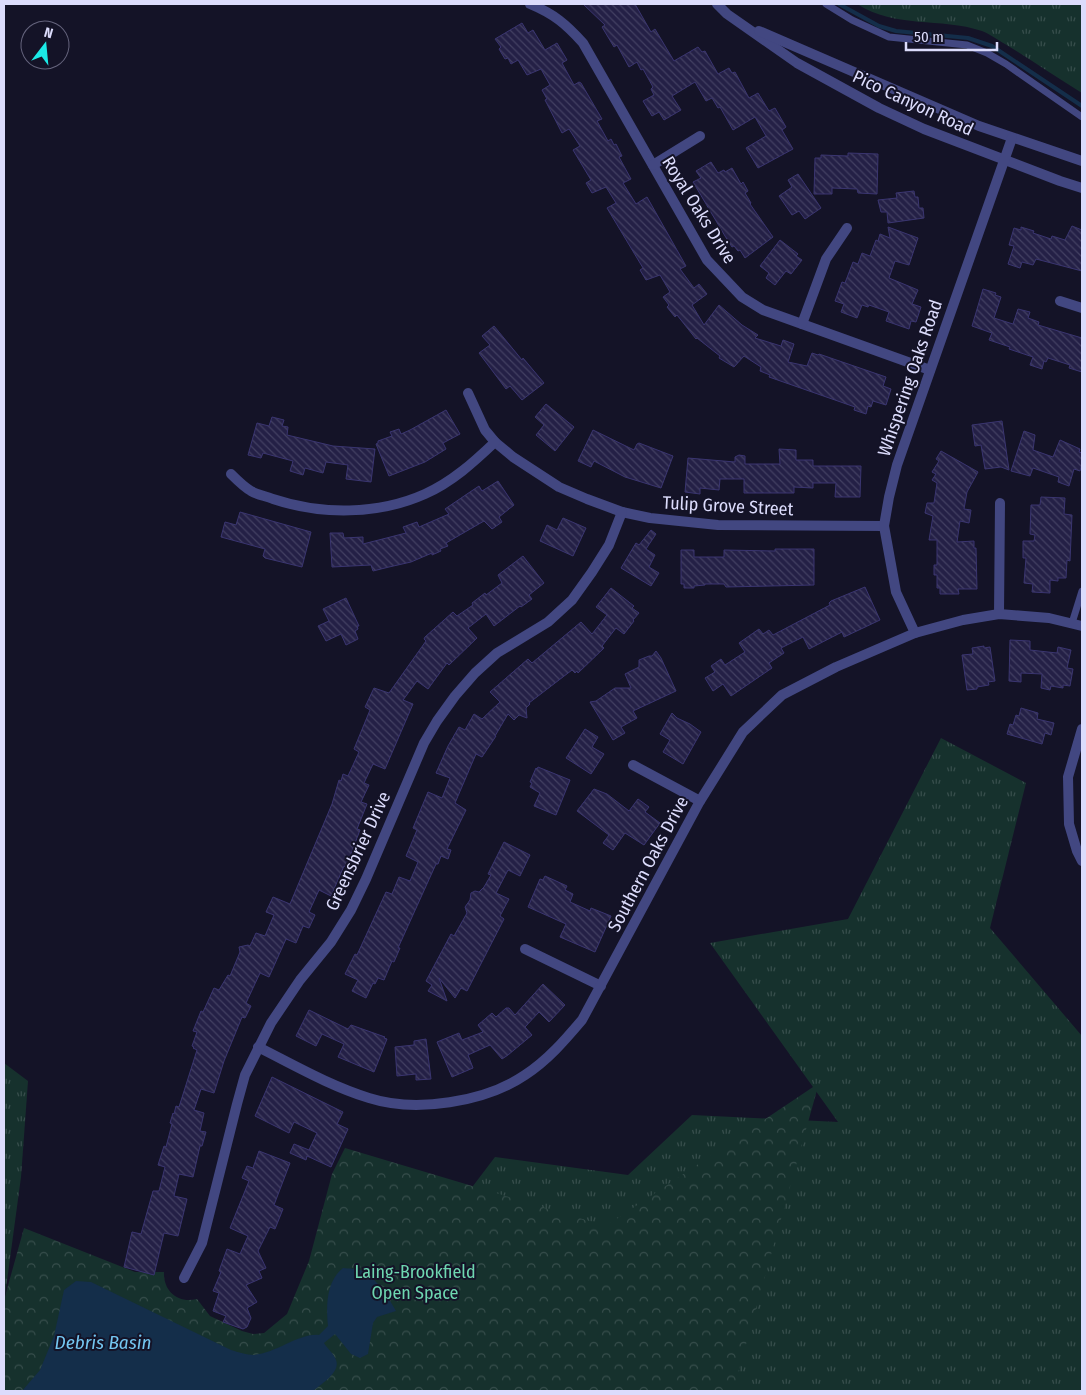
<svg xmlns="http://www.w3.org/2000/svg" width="1086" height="1395" viewBox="0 0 1086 1395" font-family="'Fira Sans Condensed',sans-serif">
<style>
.grass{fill:url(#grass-tufts)}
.park{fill:url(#park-crowns)}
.water{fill:#142e4a}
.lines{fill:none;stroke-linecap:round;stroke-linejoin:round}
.stream{stroke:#142e4a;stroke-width:4}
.building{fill:url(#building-back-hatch);stroke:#3a3570}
.lane{stroke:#424781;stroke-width:7}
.street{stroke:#424781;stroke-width:10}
.labels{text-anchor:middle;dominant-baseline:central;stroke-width:4;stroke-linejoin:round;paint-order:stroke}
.street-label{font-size:18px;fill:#dcdcfc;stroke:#141327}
.park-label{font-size:18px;fill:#6ed6b0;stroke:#141327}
.water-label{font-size:19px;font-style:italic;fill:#74c6f1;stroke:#141327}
</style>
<defs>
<pattern id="grass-tufts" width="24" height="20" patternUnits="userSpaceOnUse" patternTransform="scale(1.25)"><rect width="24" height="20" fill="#16312d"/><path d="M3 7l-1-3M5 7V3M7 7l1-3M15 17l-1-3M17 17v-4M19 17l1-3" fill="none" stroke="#374e4c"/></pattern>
<pattern id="park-crowns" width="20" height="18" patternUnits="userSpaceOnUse" patternTransform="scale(1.25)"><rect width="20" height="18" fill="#16312d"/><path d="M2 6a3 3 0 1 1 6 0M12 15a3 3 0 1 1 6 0" fill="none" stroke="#374e4c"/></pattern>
<pattern id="building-back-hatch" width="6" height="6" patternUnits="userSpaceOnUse" patternTransform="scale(1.25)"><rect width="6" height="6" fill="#242046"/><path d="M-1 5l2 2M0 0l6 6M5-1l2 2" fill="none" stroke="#434062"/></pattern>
</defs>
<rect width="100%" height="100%" fill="#141327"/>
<g class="grass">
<path d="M857 4H1082V93C1056 77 1031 60 1005 44 998 40 990 34 982 31 940 17 896 29 857 4Z"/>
<path d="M941 738 1026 783 990 928 1082 1036V1391H429L407 1273 495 1157 628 1175 692 1115 838 1122 710 943 848 919Z"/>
<path d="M4 1063 28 1081 21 1177 4 1303Z"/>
</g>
<path class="park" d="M819 1083 733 1391H4V1300L24 1228 135 1272H164C163 1291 178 1304 197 1299L210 1316 242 1331 253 1334 264 1333 287 1314 309 1261 332 1174 345 1148 606 1226Z"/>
<path class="water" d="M343 1268C349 1269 357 1268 363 1271 377 1279 389 1298 396 1311L377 1317 373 1323 368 1354 360 1358 351 1354 335 1334 324 1343C327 1348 334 1354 336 1360 341 1372 321 1384 313 1391H22L40 1370 54 1336 64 1290 76 1281 91 1282 231 1350C238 1352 247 1355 254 1355 277 1353 299 1333 319 1335L328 1326C326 1307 326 1281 343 1268Z"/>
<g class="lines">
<path class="stream" d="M839 4 879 26 896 31 968 38 992 46 1082 106"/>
</g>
<g class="building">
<path d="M583 4H635L651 32 655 29 674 61 698 47 702 52 705 51 718 74 729 68 732 73 735 72 749 98 758 93 769 111 775 108 786 127 782 130 793 149 758 168 746 148 766 136 755 117 733 130 720 107 718 108 712 98 706 101 695 82 672 96 681 110 664 120 659 112 652 116 643 101 654 95 651 89 653 87 643 69 641 70 637 62 629 67 617 45 614 47 602 27 605 25Z"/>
<path d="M522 23 528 33 533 30 545 50 557 43 567 60 562 63 574 85 579 82 581 83 602 119 597 121 608 141 611 139 614 145 616 144 622 156 619 157 631 179 623 183 636 204 647 197 686 266 680 269 694 288 699 284 707 294 692 305 704 325 719 305 742 325 758 335 755 338 781 346 783 340 794 344 788 362 807 366 812 353 818 355 819 354 886 377 883 386 891 389 886 405 873 401 871 407 868 406 866 414 854 410 855 407 769 377 770 375 760 371 761 367 744 356 734 367 719 358 720 356 697 338 696 339 677 315 675 317 667 307 669 305 663 297 670 292 660 275 646 280 640 270 643 268 607 208 616 203 606 187 592 193 586 183 591 180 573 150 580 146 569 129 562 133 545 100 547 99 542 90 550 85 541 69 527 75 518 60 511 64 508 58 505 59 499 49 501 47 495 39Z"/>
<path d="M848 153 878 154 877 194 858 193 857 189 832 188V194H814L815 158H821V155L848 156Z"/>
<path d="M711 162 718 173 724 170 725 172 732 168 741 184 743 182 748 191 745 193 751 203 750 204 773 237 745 258 740 250 738 251 734 246 732 247 725 236 693 182 701 178 696 171Z"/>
<path d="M798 174 821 208 805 219 799 211 792 215 779 196 792 187 788 180Z"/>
<path d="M914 191 915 197H918L919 208H923L924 218 888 223 887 212H881L878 200 897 198 896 193Z"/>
<path d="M1072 226 1082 230V271L1036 259 1033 265 1022 262 1020 268 1008 264 1014 246 1009 245 1014 228 1021 230V227L1034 231 1033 233 1051 239 1052 236 1065 240Z"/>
<path d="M888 227 918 238 909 265 895 261 889 278 918 290 912 304 921 307 916 322 911 321 909 329 886 321 889 312 869 305 868 307 862 305 857 318 841 312 844 304 835 301 842 282 845 283 853 262 858 264 862 253 870 256 876 240 878 241 880 234 890 238Z"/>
<path d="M780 240 798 254 796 256 802 260 791 274 786 271 775 285 766 278 769 273 760 266Z"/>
<path d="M983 289 996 293 995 295 1001 297 994 318 1013 324 1018 309 1030 312 1028 318 1039 322 1038 325 1082 338V372L1069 368 1070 365 1048 358 1046 362 1044 361 1042 369 1030 365 1033 357 1009 349 1010 347 989 340 992 333 972 326Z"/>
<path d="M494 326 522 360 523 358 544 383 522 400 510 386 506 389 479 353 490 345 482 336Z"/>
<path d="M546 404 574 427 555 451 536 435 544 425 535 417Z"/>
<path d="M446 410 460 434 443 443 446 449 425 462 389 476 376 444 378 443V441L392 436 390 432 399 429 401 434 410 430Z"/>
<path d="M272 417 284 420 282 426 288 427 287 435 333 446 375 449 371 482 346 479 348 465 326 462 323 473 305 468 303 475 290 471 293 461 263 453 261 458 248 455 257 423 269 426Z"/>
<path d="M1002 421 1009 470 1001 467 985 469 981 445 975 446 972 425Z"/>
<path d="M593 430 634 450 637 444 639 443 673 456 661 488 625 477 594 461 591 467 578 461Z"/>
<path d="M1024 431 1035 435 1033 450 1053 457 1060 440 1080 449 1079 452 1082 453V463L1080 471 1074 469 1069 486 1058 482 1059 477 1033 468 1030 476 1011 471Z"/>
<path d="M779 449 796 450V460H813V466H861L860 497H835L836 483H813V488L794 487V493H744V479H720L719 490 700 488V494L685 492 688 458 735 462V457L739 455 745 456V464H780Z"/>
<path d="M941 451 978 472 967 492 964 509 971 510 969 523 960 521 957 542 974 541V548H976L977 589H958L959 594H940V588H937V575H934V565H937V540H929L933 516 925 513 927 503H934L937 483 932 480 936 474 932 472 939 461 936 459Z"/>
<path d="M498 481 514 505 499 517 502 522 492 529 484 521 446 543 448 546 440 549 441 551 432 555V553L411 562 389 567 373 571 371 565 332 567 330 533H343L344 538 363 537V544L406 533 403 527 417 522 419 527 449 514 445 509 467 494 479 486 482 491Z"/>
<path d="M1041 497 1065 498 1064 514 1072 515 1070 561 1067 560 1066 578H1058V581L1050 580V593L1032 592 1033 584 1024 583 1026 558H1023V541H1034L1035 535 1030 534 1031 505H1040Z"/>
<path d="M240 512 311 532 302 567 265 558 263 556 265 549 221 537 225 522 236 525Z"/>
<path d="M563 518 586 528 573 556 540 541 547 525 557 530Z"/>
<path d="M651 530 656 534 646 549 655 555 649 567 659 573 651 586 621 568 636 543 639 545Z"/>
<path d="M775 549H814V585L726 587 724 584H705V585L694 586V588H684V584H681V550H694V557H724V550L775 551Z"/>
<path d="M523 556 544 583 529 595 532 599 521 607 520 606 494 626 486 614 468 628 477 638 449 665 447 663 428 689 417 681 403 700 413 704 385 769 373 764 364 783 369 785 361 802 367 804 357 829 360 830 346 867 344 866 331 896 319 890 309 912 315 915 309 928 303 926 296 943 286 939 269 977 260 973 246 1003 251 1006 245 1018 242 1017 224 1061 214 1093 201 1089 194 1110 204 1113 200 1131 206 1132 202 1146H200L193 1177 179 1174 174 1196 187 1199 178 1236 164 1233 154 1275 124 1267 132 1232 141 1234 153 1191H159L165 1167 158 1165 164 1146 166 1147 172 1124 170 1123 173 1113 174 1114 176 1106 179 1107 197 1050 193 1048 194 1047 192 1046 197 1032 193 1031 201 1011 203 1012 214 988 219 990 228 975 230 976 240 952 239 947 248 945 250 946 256 933 265 936 274 915 266 912 273 897 290 904 332 804 339 780 341 781 343 774 348 776 359 752 354 749 370 710 365 707 374 688 389 693 426 641 424 639 425 637 453 612 457 616 473 605 472 603 485 593 486 595 502 583 498 575Z"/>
<path d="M865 587 880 620 844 637 842 632 809 649 803 637 781 648 784 653 769 663 772 668 731 696 723 684 713 691 705 678 715 672 711 666 721 659 725 665 745 652 739 643 759 629 763 634 769 630 773 635 830 605 829 603 831 601Z"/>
<path d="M611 588 634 606 632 608 639 613 633 620 634 621 624 634 616 628 602 646 604 648 578 673 577 671 575 673 572 670 529 703 530 704 526 708 527 718 519 715 514 720 508 714 495 736H496L482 757 476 754 455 803 466 810 447 849 451 850 448 859 441 856 438 864H436L398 948H400L394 962 392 961 384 980 378 978 375 984 373 983 366 998 352 991 358 980 345 974 355 954 357 955 386 892 392 894 399 877 410 881 418 862 406 856 417 830 413 828 428 792 442 798 450 778 436 773 448 746 459 727 465 730 474 714 482 719 500 702 490 692 528 659 532 663 581 622 592 634 607 615 596 607Z"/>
<path d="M346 598 359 626H357L358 629 355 631 358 639 346 645 341 634 326 641 318 626 329 621 323 609Z"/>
<path d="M1010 640 1030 641V650L1057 653 1058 647 1071 650 1067 668 1073 669 1070 686 1063 685V688L1051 686 1050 690 1041 688 1042 674 1021 673V682L1009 681Z"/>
<path d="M984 646V648L990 647 995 681 988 682 989 685 977 687V689L967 690 962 655 973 654 972 648Z"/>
<path d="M656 651 661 658 676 691 633 711 637 718 621 727 625 733 613 740 590 702 596 701 615 688H631L625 674 639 667V660L649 656H652Z"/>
<path d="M1021 708 1038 713 1037 719 1054 723 1051 735 1045 733 1042 744 1007 734 1010 724 1013 725 1016 715 1019 716Z"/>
<path d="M672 713 677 718 690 724 701 732 683 764 663 752 670 740 660 734Z"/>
<path d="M585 729 598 737 592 747 604 754 591 774 566 758Z"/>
<path d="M538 767 570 780 556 815 534 806 540 793 530 787 532 783 530 782 536 768 537 769Z"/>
<path d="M594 789 607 794 629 811 638 799 649 807 645 812 660 823 644 845 625 833 613 850 603 843 609 835 577 811Z"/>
<path d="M504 842 530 855 520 876 508 870 496 893 509 899 500 916 504 919 467 991 461 988 455 998 439 978 447 1001 428 991 432 985 426 981 451 934 454 936 467 913 465 907 470 900 471 893 475 891 479 892 484 887 491 875 488 874Z"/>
<path d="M545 876 567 886 565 890 573 894 570 902 590 911 591 908 611 916 595 952 560 937 566 924 528 907 540 879 543 880Z"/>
<path d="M543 984 565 1005 549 1022 539 1012 525 1027 532 1035 508 1055 502 1059 490 1045 468 1055 473 1068 452 1077 437 1042 459 1033 462 1040 483 1032 478 1025 492 1013 496 1017 506 1008H509L515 1015Z"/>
<path d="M309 1010 348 1029 351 1025 385 1037 384 1038 387 1039 374 1072 338 1057 344 1044 322 1034 316 1046 296 1036Z"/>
<path d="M426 1039 431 1079 416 1080V1074L397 1076 395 1047 414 1045V1041Z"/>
<path d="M272 1077 343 1112 337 1124 348 1129 331 1167 307 1156 306 1160 290 1153 294 1144 309 1150 317 1133 294 1122 289 1133 255 1116Z"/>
<path d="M259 1151 290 1163 274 1205 283 1209 275 1229 270 1227 258 1251 266 1268 259 1271 262 1278 246 1285 257 1302 247 1308 251 1318 247 1327 243 1329 223 1322 226 1316 213 1311 219 1293 213 1291 221 1272 219 1271 227 1249 240 1254 248 1236 230 1228 249 1181 242 1178 247 1166 253 1168Z"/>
</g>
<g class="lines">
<g class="lane">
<path d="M826 4 852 20 889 37 967 45 987 53 1006 64 1082 117"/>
<path d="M1072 623 1082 591"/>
</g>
<g class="street">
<path d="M530 4C554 14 566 24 583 43L707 260 742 297 763 310 930 370"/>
<path d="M717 4 727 14 797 63 879 108 924 129 1060 181 1082 188"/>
<path d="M759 31 979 126 1082 161"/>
<path d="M653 165 700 136"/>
<path d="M1060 301 1082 308"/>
<path d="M802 324 826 259 847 228"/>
<path d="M468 393 485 430 495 442 513 457 559 487 587 499 622 512 650 518 718 525 884 526"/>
<path d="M231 474C237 480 244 487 251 491 257 495 266 496 273 499 321 515 378 515 425 494 452 482 474 462 495 442"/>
<path d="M999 614 1000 503"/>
<path d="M915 633 896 592 884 526 889 497 897 465 1012 138"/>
<path d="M1082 729 1068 777 1069 824 1077 851 1082 861"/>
<path d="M633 765 700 801"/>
<path d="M525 949 601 986"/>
<path d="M258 1047C294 1065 330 1086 369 1098 416 1113 485 1102 525 1075 548 1060 565 1040 582 1020L700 801 743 732 782 695 836 667 915 633 963 620 999 614 1049 618 1082 626"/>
<path d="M184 1278 202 1243 237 1104 245 1075 271 1023 300 980 331 942 351 910 366 879 424 743 437 721 455 696 475 673 497 653 548 622 572 600 592 572 609 545 622 512"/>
</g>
</g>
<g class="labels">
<g class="street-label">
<text transform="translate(913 103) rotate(25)">Pico Canyon Road</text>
<text transform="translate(699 210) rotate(58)">Royal Oaks Drive</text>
<text transform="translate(910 378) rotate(-71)">Whispering Oaks Road</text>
<text transform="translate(728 506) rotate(3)">Tulip Grove Street</text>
<text transform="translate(358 851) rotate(-65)">Greensbrier Drive</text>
<text transform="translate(648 864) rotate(-62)">Southern Oaks Drive</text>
</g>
<g class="park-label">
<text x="415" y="1272">Laing-Brookfield<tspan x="415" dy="21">Open Space</tspan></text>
</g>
<g class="water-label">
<text x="103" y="1342">Debris Basin</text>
</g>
</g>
<rect width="1086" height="1395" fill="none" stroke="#dcdcfc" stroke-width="10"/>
<g transform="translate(45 45) rotate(16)"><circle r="24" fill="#141327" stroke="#64637c"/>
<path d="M0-4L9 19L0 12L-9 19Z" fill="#1be9e6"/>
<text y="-8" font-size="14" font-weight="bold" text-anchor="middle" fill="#dcdcfc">N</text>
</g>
<path d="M906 42v8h91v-8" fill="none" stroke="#dcdcfc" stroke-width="2.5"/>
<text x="914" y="42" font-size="15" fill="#dcdcfc" stroke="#141327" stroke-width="4" paint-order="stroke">50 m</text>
</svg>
